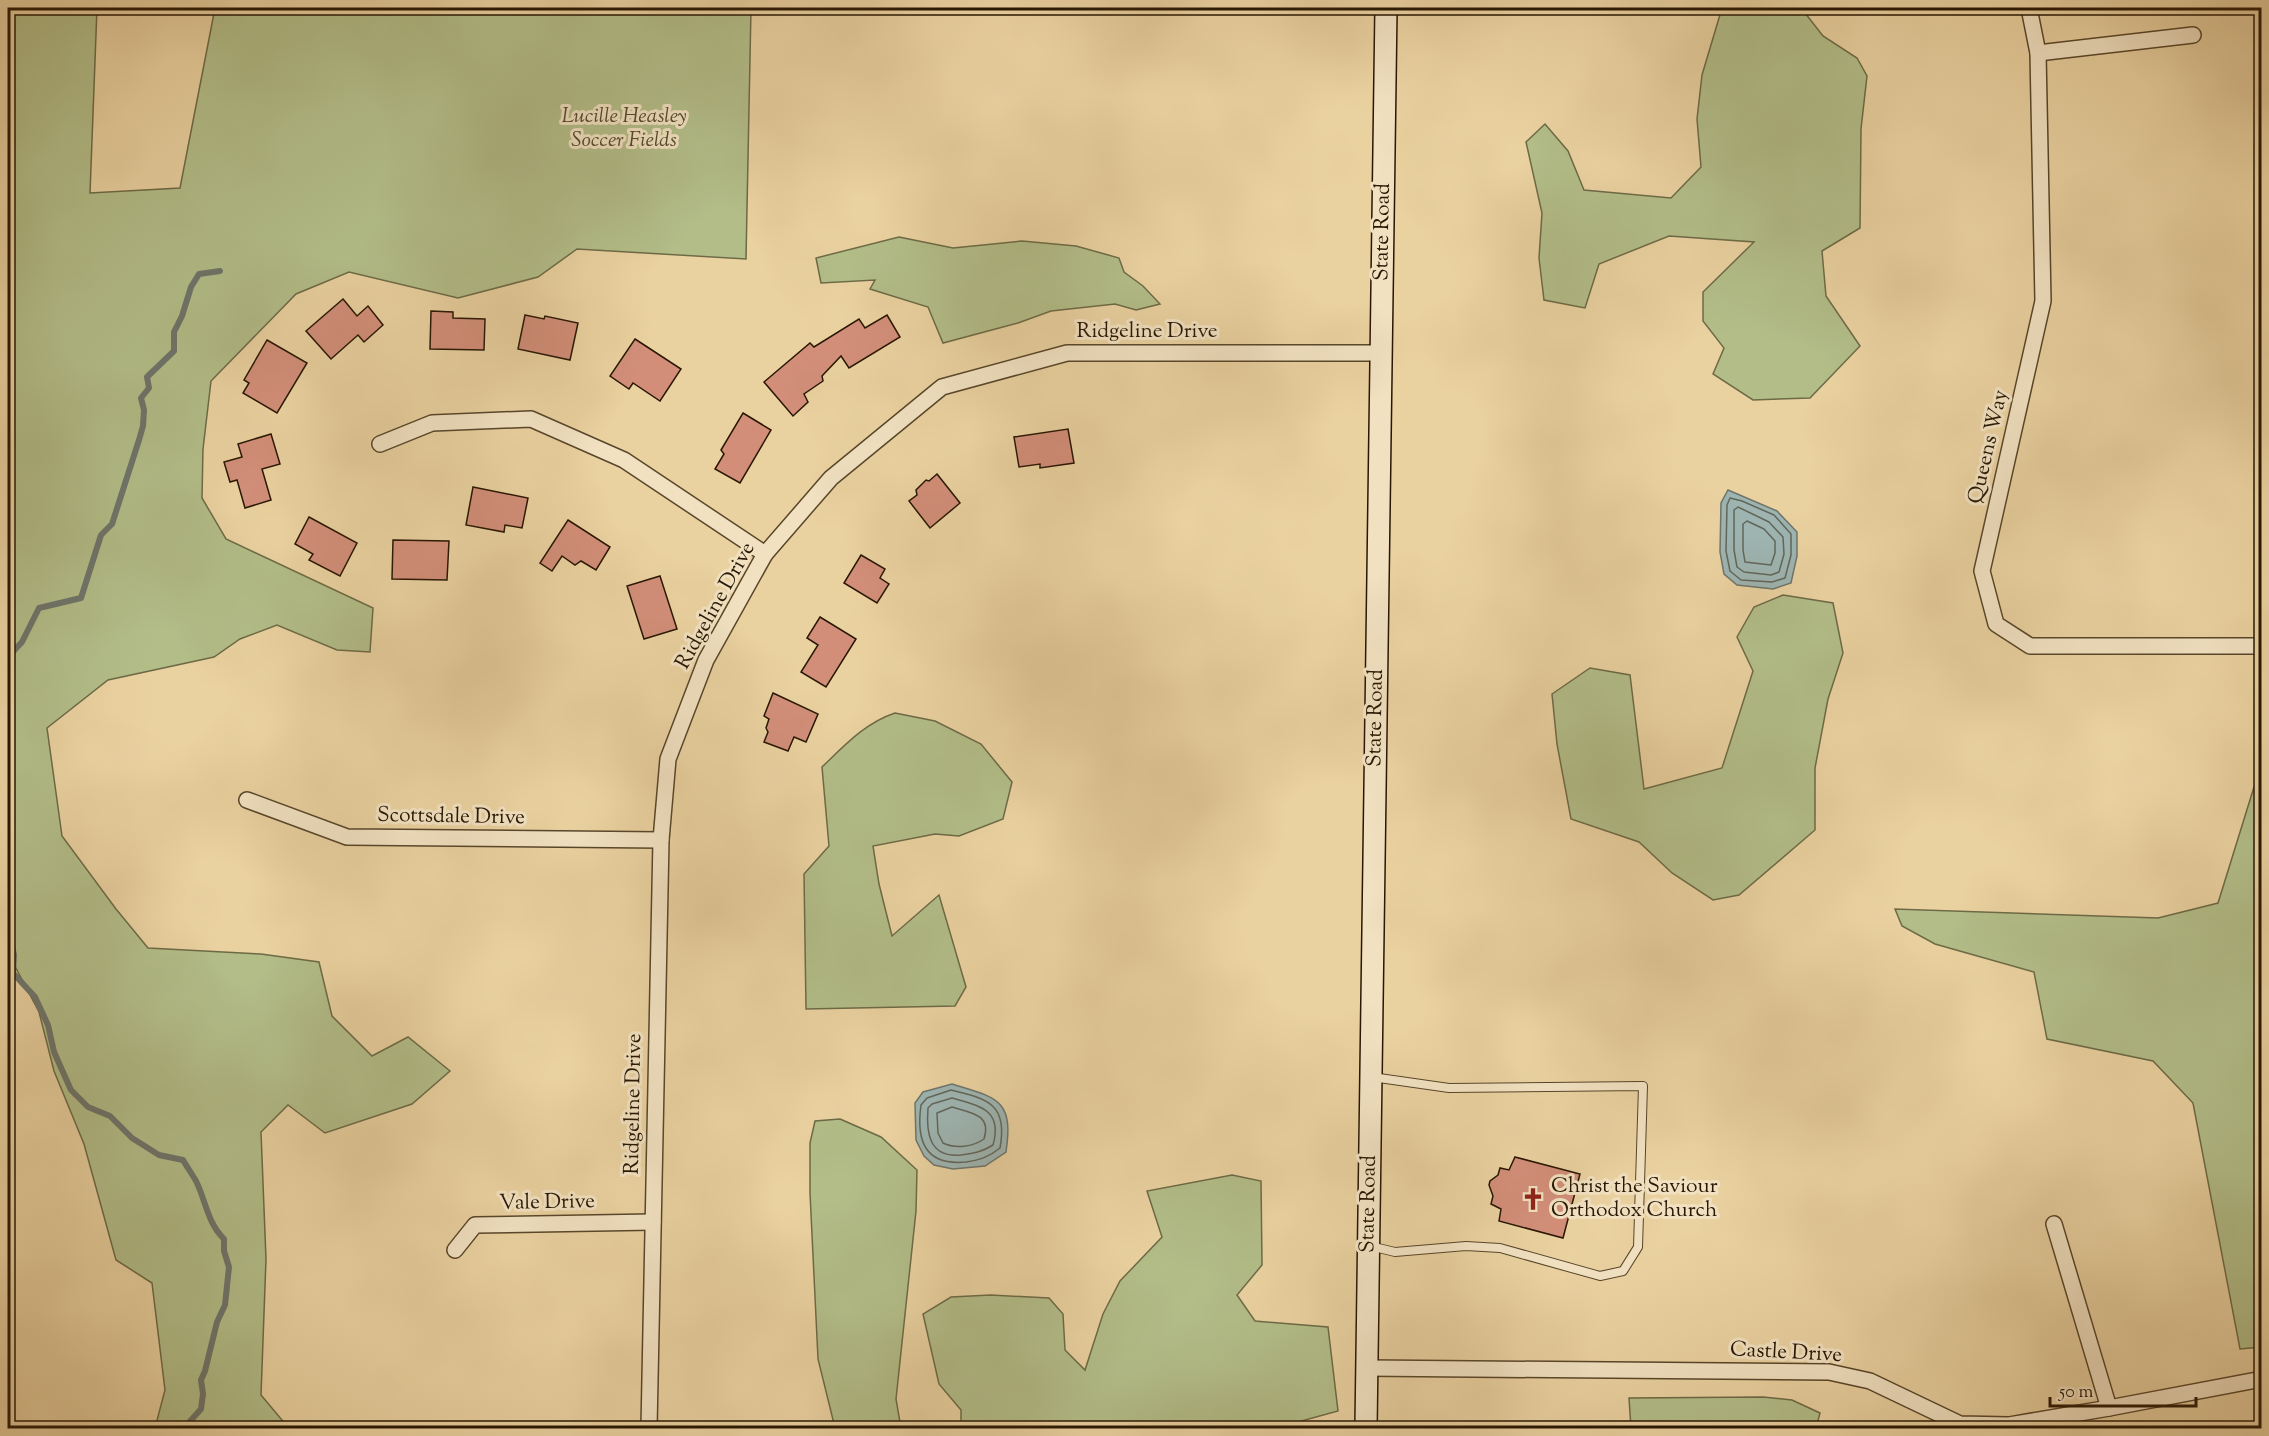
<svg xmlns="http://www.w3.org/2000/svg" width="2269" height="1436" viewBox="0 0 2269 1436" font-family="'Sorts Mill Goudy',serif">
<style>
.green{fill:#b2bd88;stroke:#6d6a46;stroke-width:1.5}
.water{fill:#9db4b1;stroke:#6e756b;stroke-width:1.5}
.lines{fill:none;stroke-linecap:round;stroke-linejoin:round}
.shore{stroke:#62665a;stroke-width:1.5}
.stream{stroke:#6e756b;stroke-width:6}
.building{fill:#d28e79;stroke:#281703;stroke-width:1.5}
.lane-casing{stroke:#58462a;stroke-width:10}
.street-casing{stroke:#58462a;stroke-width:18}
.secondary-casing{stroke:#281703;stroke-width:24}
.lane{stroke:#f1e1c1;stroke-width:8}
.street{stroke:#f1e1c1;stroke-width:15}
.secondary{stroke:#f1e1c1;stroke-width:21}
.labels{text-anchor:middle;dominant-baseline:central;stroke-width:6;stroke-linejoin:round;paint-order:stroke}
.park-label{font-size:21px;font-style:italic;fill:#51492b;stroke:#f1e1c1}
.street-label{font-size:21px;fill:#281703;stroke:#f1e1c1}
.poi-label{font-size:21px;fill:#281703;stroke:#f1e1c1;text-anchor:start}
</style>
<rect width="100%" height="100%" fill="#ead1a0"/>
<filter id="stains"><feTurbulence type="fractalNoise" baseFrequency=".00333" numOctaves="4"/><feColorMatrix values="0 0 0 0 .2 0 0 0 0 .09 0 0 0 0 .02 0 0 0 .5 -.17"/></filter>
<radialGradient id="worn" r=".72"><stop offset=".6" stop-color="#630" stop-opacity="0"/><stop offset="1" stop-color="#630" stop-opacity=".3"/></radialGradient>
<g class="green">
<path d="M8 8H97L90 193 180 188 215 8H751L746 259 577 249 538 277 458 298 349 272 296 294 211 381 203 449 202 498 226 539 373 608 370 652 337 650 277 625 240 639 214 657 108 680 47 728 62 836 116 909 148 948 261 954 319 962 332 1016 372 1056 408 1037 450 1071 412 1104 325 1133 288 1105 261 1132 266 1259 261 1395 287 1426 286 1428H155L165 1390 152 1283 116 1260 84 1144 54 1071 39 1012 8 953Z"/>
<path d="M1722 8H1787L1805 13 1823 36 1857 58 1867 76 1861 129 1860 228 1822 251 1826 296 1860 346 1810 398 1753 400 1713 374 1724 348 1703 321V292L1754 242 1669 236 1599 264 1585 308 1544 300 1539 258 1542 213 1526 142 1545 124 1568 151 1584 190 1671 198 1701 167 1697 119 1702 75Z"/>
<path d="M899 237 953 248 1022 241 1076 246 1119 258 1124 272 1143 286 1160 304 1136 310 1115 304 1051 311 1018 323 943 343 928 307 870 289 875 280 821 283 816 258Z"/>
<path d="M1783 595 1833 603 1843 653 1828 699 1815 768V830L1739 895 1713 900 1672 873 1639 842 1571 819 1557 744 1552 694 1590 668 1630 675 1644 789 1722 768 1753 671 1737 637 1754 607Z"/>
<path d="M895 713 935 721 981 744 1012 782 1003 819 959 836 935 834 873 846 879 884 892 936 939 895 966 987 955 1006 806 1009 804 874 829 846 822 767C845 745 865 723 895 713Z"/>
<path d="M2261 786 2262 1347 2240 1349 2193 1103 2153 1061 2047 1039 2034 972 1935 944 1902 926 1895 909 2158 918 2218 903 2254 787Z"/>
<path d="M840 1119 881 1137 917 1170 916 1211 896 1399 901 1428H835L818 1359 810 1193V1143L815 1121Z"/>
<path d="M1232 1175 1261 1181 1262 1265 1237 1295 1255 1321 1328 1327 1338 1411 1276 1428H961V1410L939 1384 923 1314 951 1297 991 1295 1049 1298 1063 1314 1065 1350 1085 1370 1103 1314 1120 1281 1162 1237 1147 1191Z"/>
<path d="M1763 1397 1792 1400 1820 1413 1816 1428H1631L1629 1398Z"/>
</g>
<g class="water">
<path d="M1728 490 1777 511 1797 532V556L1791 583 1773 589 1737 585 1724 574 1720 552 1721 503Z"/>
<path d="M952 1084C997 1098 1014 1099 1006 1152L985 1166 953 1169 934 1165 924 1156 916 1140 915 1103 923 1092Z"/>
</g>
<g class="lines">
<g class="shore">
<path d="M1730 498 1742 501 1774 515 1791 534V555L1785 578 1772 582 1741 580 1730 571 1726 551 1727 505Z"/>
<path d="M1738 507 1769 522 1783 537 1784 554 1779 572 1771 575 1744 572 1737 567 1734 550V510Z"/>
<path d="M1747 521 1764 529 1775 541V553L1771 565 1745 562 1743 550V524Z"/>
<path d="M951 1090C989 1099 1008 1105 1000 1148 989 1157 980 1160 966 1162 925 1166 916 1141 921 1105L927 1098Z"/>
<path d="M952 1098C979 1106 1003 1109 993 1145 982 1152 974 1153 961 1155 929 1158 926 1133 928 1108L932 1104Z"/>
<path d="M952 1107C971 1113 992 1114 984 1139 973 1147 955 1149 943 1143L938 1133 937 1113Z"/>
</g>
<g class="stream">
<path d="M8 657 22 642 39 608 81 598 101 535 112 524 139 440 143 426 144 410 141 398 149 388 147 377 174 351V332L182 316 191 287 199 274 220 271"/>
<path d="M8 930 14 955 13 973 35 997 48 1025 54 1052 71 1090 88 1107 110 1116 132 1138 159 1155 183 1160C187 1167 192 1174 196 1181 206 1201 207 1222 224 1239V1251L229 1267 225 1305 217 1322 205 1371 201 1380 203 1394 201 1409 184 1428"/>
</g>
</g>
<g class="building">
<path d="M343 299 357 316 368 306 383 325 364 342 358 335 331 359 306 331Z"/>
<path d="M431 311 453 312V318L485 319 484 350 430 349Z"/>
<path d="M525 315 544 319 545 316 578 323 570 360 518 349Z"/>
<path d="M887 315 900 337 849 368 841 356 822 376 823 381 804 394 808 402 793 416 764 382 810 343 814 347 859 319 865 328Z"/>
<path d="M635 339 681 369 660 401 633 383 629 389 610 376Z"/>
<path d="M267 340 307 363 277 413 243 393 249 383 244 380Z"/>
<path d="M743 413 771 430 740 483 715 469 724 454 721 450Z"/>
<path d="M1068 429 1074 463 1040 468V464L1019 467 1014 437Z"/>
<path d="M271 434 280 464 262 469 271 500 245 508 237 480 230 482 224 462 242 457 238 444Z"/>
<path d="M937 474 960 503 930 528 909 501 917 495 916 490 926 480 929 481Z"/>
<path d="M473 487 528 498 522 528 505 525 504 532 466 525Z"/>
<path d="M309 517 357 543 340 576 309 560 313 554 295 544Z"/>
<path d="M568 520 610 547 596 570 581 561 575 565 562 556 552 571 540 563Z"/>
<path d="M393 540 449 541 447 580 392 579Z"/>
<path d="M861 555 885 569 880 578 889 584 877 603 844 583Z"/>
<path d="M660 576 677 629 644 639 627 586Z"/>
<path d="M820 617 856 639 826 687 801 672 818 645 807 638Z"/>
<path d="M773 693 818 714 806 742 794 737 788 751 764 742 768 732 766 728 769 719 764 716Z"/>
<path d="M1515 1157 1580 1174 1563 1238 1499 1221 1501 1209 1491 1204 1493 1196 1489 1185 1490 1181 1498 1175 1500 1168 1509 1170Z"/>
</g>
<g class="lines">
<g class="lane-casing">
<path id="lane" d="M1370 1246 1395 1252 1466 1246 1500 1248 1600 1276 1623 1271 1638 1247 1643 1086 1449 1088 1372 1077"/>
</g>
<g class="street-casing">
<g id="street">
<path d="M2029 8 2038 53 2043 301 1982 571 1996 624 2030 646H2262"/>
<path d="M2038 53 2193 35"/>
<path d="M380 444 432 423 531 419 624 460 765 554"/>
<path d="M247 800 347 837 661 840"/>
<path d="M2054 1224 2109 1408"/>
<path d="M455 1250 475 1225 653 1222"/>
<path d="M1367 1368 1829 1372 1870 1381 1960 1424 2009 1425 2109 1408 2262 1379"/>
<path d="M649 1428 661 840 668 759 706 660 765 554 831 478 942 387 1067 353H1381"/>
</g>
</g>
<g class="secondary-casing">
<path id="secondary" d="M1366 1428 1386 8"/>
</g>
<use href="#lane" class="lane"/>
<use href="#street" class="street"/>
<use href="#secondary" class="secondary"/>
</g>
<defs>
<g id="church-bare" transform="scale(1.8)"><path d="M-1.2-6h2.4v3.5h3.3v2.4h-3.3V6h-2.4V-.1h-3.3v-2.4h3.3Z" fill="#8f2418" stroke="#f1e1c1" stroke-width="2.5" paint-order="stroke"/></g>
</defs>
<g fill-rule="evenodd">
<use href="#church-bare" x="1533" y="1199"/>
</g>
<g class="labels">
<g class="park-label">
<text x="624" y="117">Lucille Heasley<tspan x="624" dy="24">Soccer Fields</tspan></text>
</g>
<g class="street-label">
<text transform="translate(1383 232) rotate(-89)">State Road</text>
<text x="1147" y="332">Ridgeline Drive</text>
<text transform="translate(1989 447) rotate(-77)">Queens Way</text>
<text transform="translate(716 606) rotate(-61)">Ridgeline Drive</text>
<text transform="translate(1376 718) rotate(-89)">State Road</text>
<text transform="translate(451 817) rotate(1)">Scottsdale Drive</text>
<text transform="translate(634 1104) rotate(-89)">Ridgeline Drive</text>
<text transform="translate(547 1203) rotate(-1)">Vale Drive</text>
<text transform="translate(1369 1204) rotate(-89)">State Road</text>
<text transform="translate(1786 1353) rotate(3)">Castle Drive</text>
</g>
<g class="poi-label">
<text x="1551" y="1187">Christ the Saviour<tspan x="1551" dy="24">Orthodox Church</tspan></text>
</g>
</g>
<rect width="2269" height="1436" fill="none" stroke="#ead1a0" stroke-width="30"/>
<rect x="9" y="9" width="2251" height="1418" fill="none" stroke="#281703" stroke-width="3"/>
<rect x="15" y="15" width="2239" height="1406" fill="none" stroke="#281703" stroke-width="1.5"/>
<path d="M2050 1397v9h146v-9" fill="none" stroke="#281703" stroke-width="3"/>
<text x="2059" y="1397" font-size="18" fill="#281703" stroke="#f1e1c1" stroke-width="4.5" paint-order="stroke">50 m</text>
<rect width="100%" height="100%" filter="url(#stains)"/>
<rect width="100%" height="100%" fill="url(#worn)"/>
</svg>
